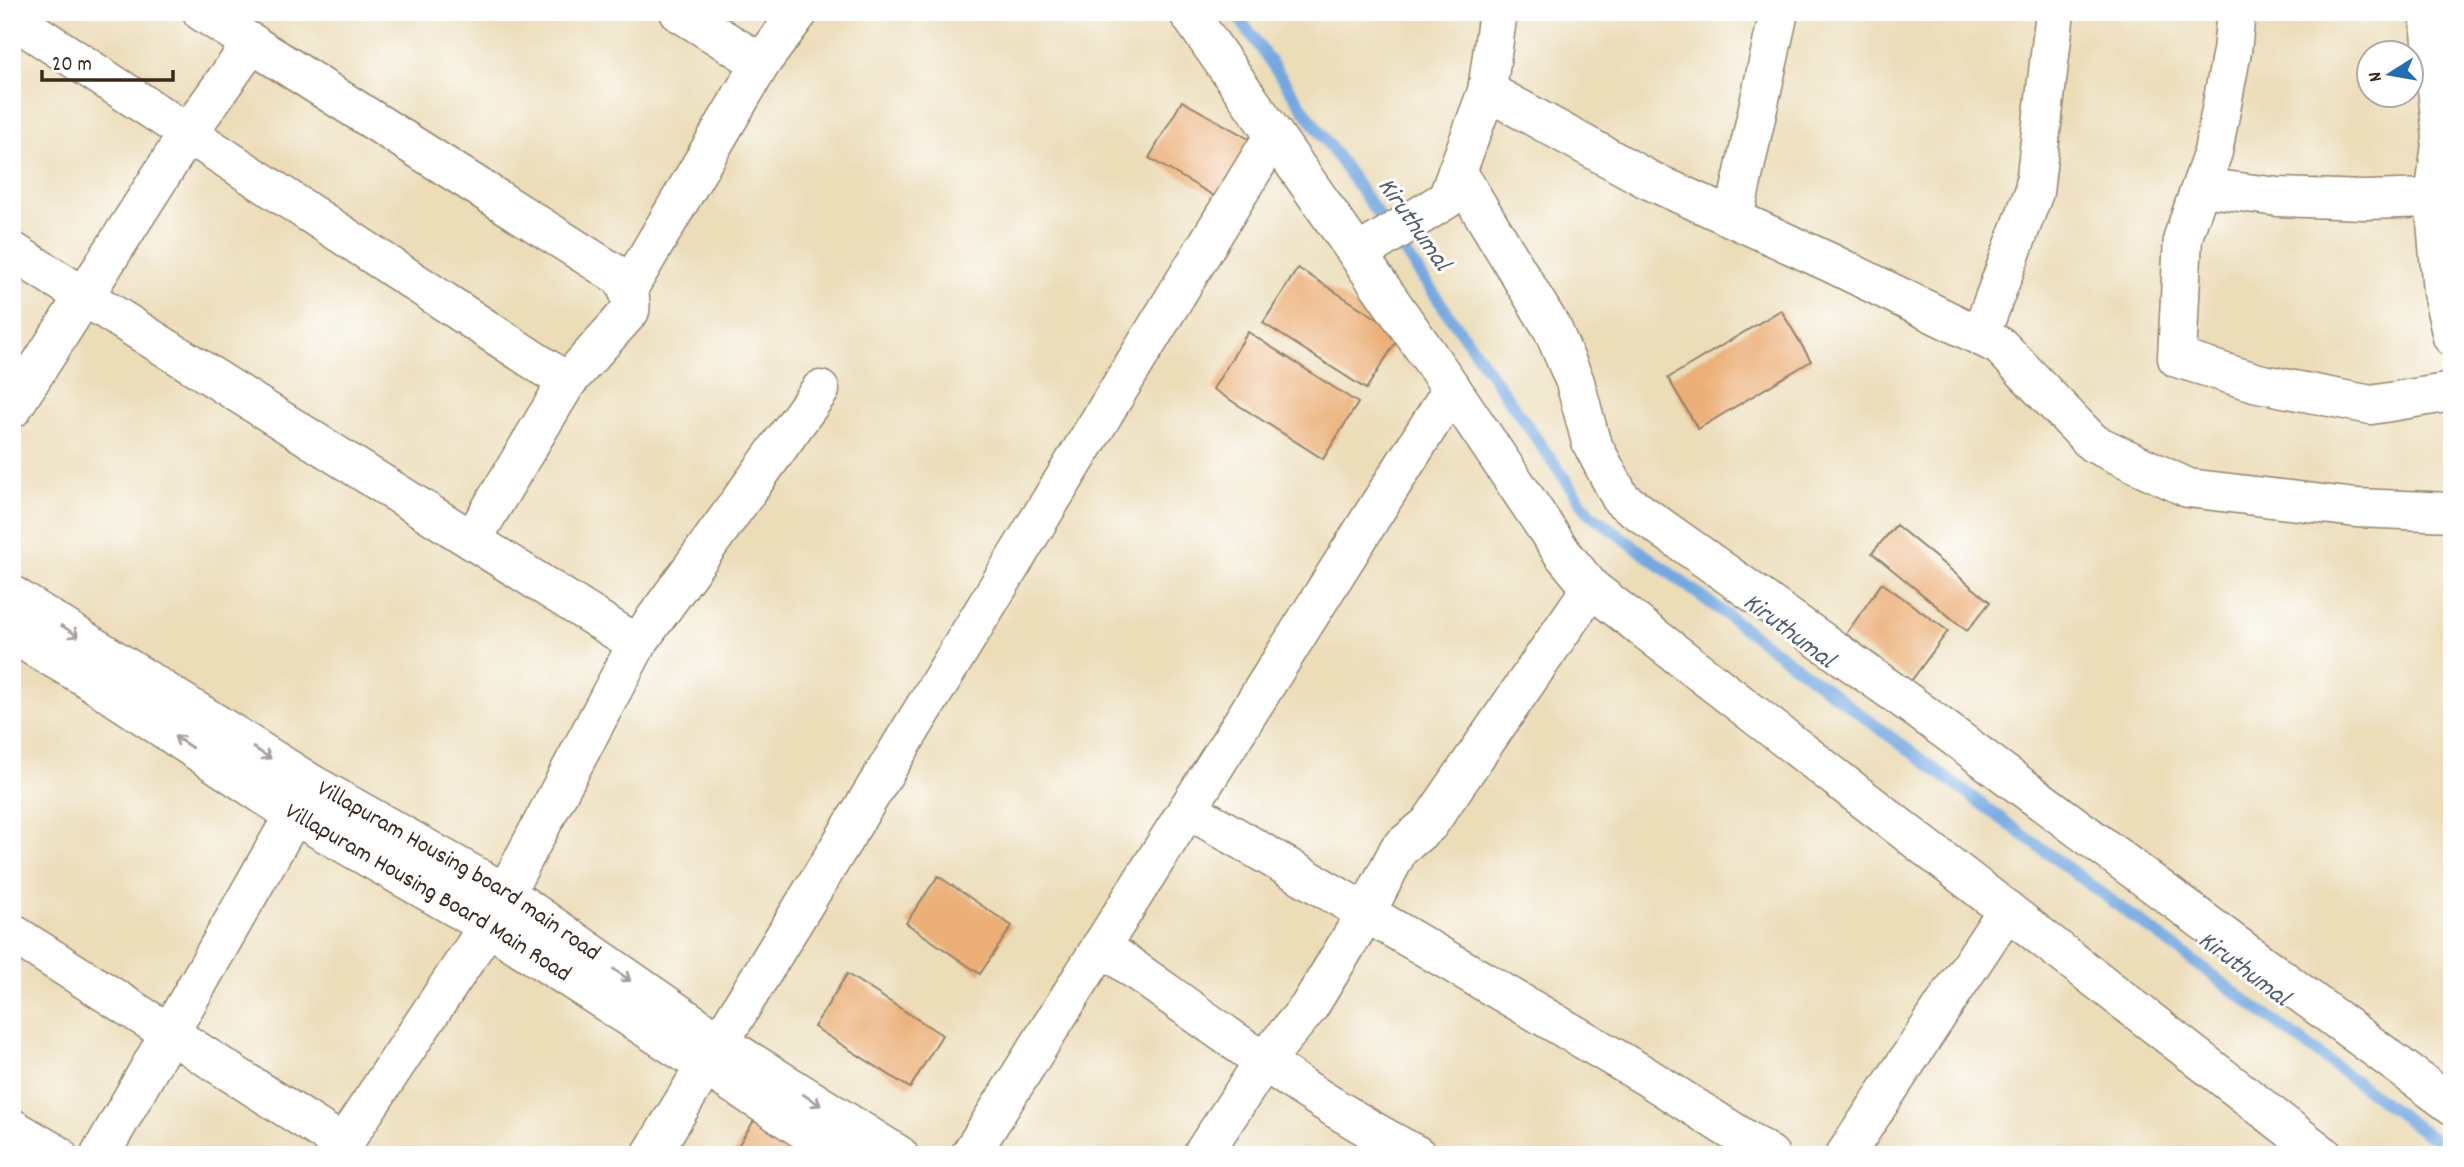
<svg xmlns="http://www.w3.org/2000/svg" width="2464" height="1167" viewBox="0 0 2464 1167" font-family="Dekko,sans-serif">
<style>
.lines{fill:none;stroke-linecap:round;stroke-linejoin:round}
.stream{stroke:#73a7e0;stroke-width:12}
.building{fill:#ebaf77}
.street-casing{stroke:#94846c;stroke-width:41}
.street{stroke:#fff;stroke-width:38}
.oneway{stroke:#a79f9a}
.labels{text-anchor:middle;dominant-baseline:central;stroke-width:6;stroke-linejoin:round;paint-order:stroke}
.street-label{font-size:24px;fill:#3b2a1e;stroke:#fff}
.water-label{font-size:26px;font-style:italic;fill:#515c6c;stroke:#fff}
</style>
<rect width="100%" height="100%" fill="#fff"/>
<filter id="ink" filterUnits="userSpaceOnUse"><feTurbulence type="fractalNoise" baseFrequency=".0143" numOctaves="2"/><feDisplacementMap in="SourceGraphic" scale="14" xChannelSelector="R" yChannelSelector="G"/><feConvolveMatrix kernelMatrix="1 2 1 2 8 2 1 2 1" color-interpolation-filters="sRGB"/></filter>
<filter id="wash" filterUnits="userSpaceOnUse"><feTurbulence type="fractalNoise" baseFrequency=".00686" numOctaves="4" result="noise"/><feDisplacementMap in="SourceGraphic" scale="28" xChannelSelector="R" yChannelSelector="G"/><feGaussianBlur stdDeviation="1.57" result="paint"/><feColorMatrix in="noise" values="0 0 0 0 0 0 0 0 0 0 0 0 0 0 0 0 0 1.4 0 .05"/><feComposite in="paint" operator="in"/></filter>
<g filter="url(#wash)">
<rect width="100%" height="100%" fill="#ecddb9"/>
<g class="lines">
<path class="stream" d="M1235 12 1589 513 2452 1153"/>
</g>
<g id="blocks">
<g class="building">
<path d="M1182 101 1256 143 1223 201 1149 158Z"/>
<path d="M1298 268 1401 334 1366 389 1263 323Z"/>
<path d="M1781 310 1811 361 1698 429 1668 378Z"/>
<path d="M1248 332 1358 403 1323 459 1213 389Z"/>
<path d="M1896 525 1990 602 1967 631 1872 553Z"/>
<path d="M1882 583 1948 631 1911 681 1846 634Z"/>
<path d="M938 876 1012 926 980 974 906 923Z"/>
<path d="M847 974 942 1035 910 1088 814 1027Z"/>
<path d="M759 1113 821 1155H732Z"/>
</g>
</g>
</g>
<g filter="url(#ink)">
<use href="#blocks" fill-opacity="0" stroke="#94846c" stroke-width="2"/>
<g class="lines">
<g class="street-casing">
<g id="street">
<path d="M202 12 622 278C628 290 632 298 630 311L567 382"/>
<path d="M679 12 761 63 799 12"/>
<path d="M1188 12 1452 389 1563 554 1591 588 2323 1155"/>
<path d="M2236 12 2232 51 2213 152 2183 237 2177 358 2258 383 2371 405 2452 392"/>
<path d="M2429 12 2442 137 2434 198 2442 292 2452 337"/>
<path d="M12 18 567 382 472 540"/>
<path d="M1487 91 1647 179 1831 263 2000 346 2093 443 2188 488 2356 508 2452 512"/>
<path d="M1457 171 1553 330 1575 382 1591 442 1621 499 1906 701 2452 1105"/>
<path d="M2201 187 2278 197 2365 200 2434 198"/>
<path d="M1734 218 1779 12"/>
<path d="M12 251 637 644 488 926 343 1144"/>
<path d="M1358 254 1447 199 1487 91 1498 12"/>
<path d="M628 289 761 63"/>
<path d="M1980 336 2034 192 2055 12"/>
<path d="M12 409 188 133 252 43"/>
<path id="s1" d="M12 595 312 784 504 892 721 1043 899 1155"/>
<path id="s2" d="M12 634 82 675 294 815 488 926 843 1155"/>
<path d="M637 644 820 390"/>
<path d="M1188 809 1644 1075 1770 1155"/>
<path d="M12 933 343 1144 337 1155"/>
<path d="M1101 946C1204 1018 1305 1097 1417 1155"/>
<path d="M12 1128 58 1155"/>
<path d="M100 1155 307 792"/>
<path d="M651 1155 1274 135"/>
<path d="M970 1155 1452 389"/>
<path d="M1202 1155 1264 1061 1309 1007 1366 913 1399 849 1429 824 1591 588"/>
<path d="M1845 1155 2007 910"/>
</g>
</g>
<use href="#street" class="street"/>
</g>
<defs><path id="oneway-shaft" d="M-6 0H5M1.5-3L5.5 0L1.5 3" fill="none" stroke-width="1.6" stroke-linecap="round" stroke-linejoin="round" transform="scale(1.75)"/></defs>
<g class="oneway">
<use href="#oneway-shaft" transform="translate(70 631) rotate(32)"/>
<use href="#oneway-shaft" transform="translate(183 742) rotate(-147)"/>
<use href="#oneway-shaft" transform="translate(262 753) rotate(32)"/>
<use href="#oneway-shaft" transform="translate(622 975) rotate(35)"/>
<use href="#oneway-shaft" transform="translate(812 1100) rotate(32)"/>
</g>
</g>
<g class="labels">
<g class="street-label">
<text stroke="none"><textPath href="#s1" startOffset="525">Villapuram Housing board main road</textPath></text>
<text stroke="none"><textPath href="#s2" startOffset="490">Villapuram Housing Board Main Road</textPath></text>
</g>
<g class="water-label">
<text transform="translate(1413 225) rotate(55)">Kiruthumal</text>
<text transform="translate(1788 632) rotate(37)">Kiruthumal</text>
<text transform="translate(2243 970) rotate(37)">Kiruthumal</text>
</g>
</g>
<rect width="2464" height="1167" fill="none" stroke="#fff" stroke-width="42"/>
<g transform="translate(2390 74) rotate(259)"><circle r="33" fill="#ffffff" stroke="#b1aaa5" stroke-width="2"/>
<path d="M0-5L12 26L0 18L-12 26Z" fill="#1f6fb2"/>
<text y="-10" font-size="19" font-weight="bold" text-anchor="middle" fill="#3b2a1e">N</text>
</g>
<path d="M42 70v10h131v-10" fill="none" stroke="#3b2a1e" stroke-width="3.5"/>
<text x="52" y="70" font-size="21" fill="#3b2a1e" stroke="#ffffff" stroke-width="5" paint-order="stroke">20 m</text>
</svg>
